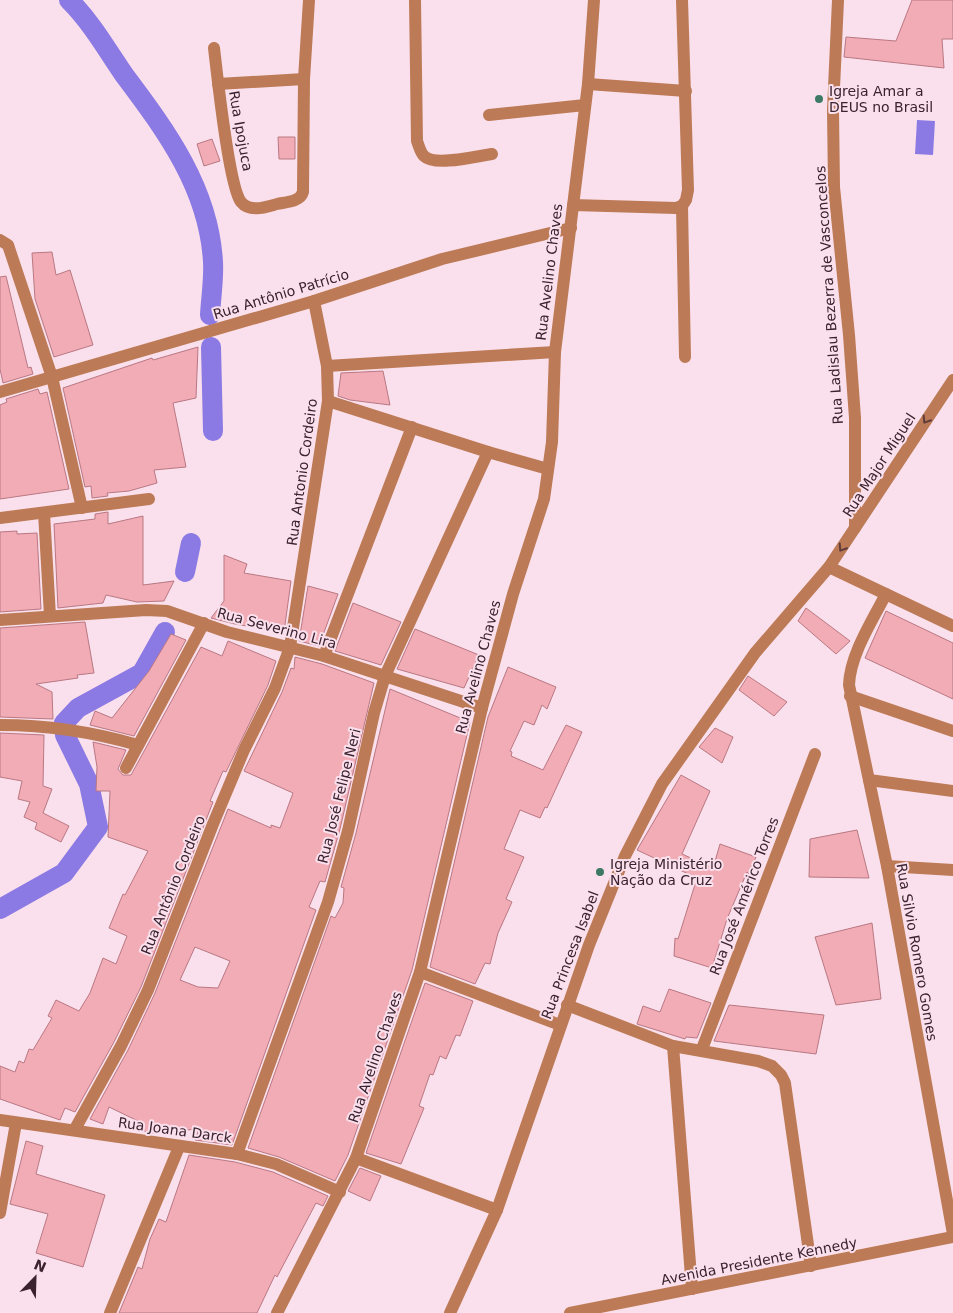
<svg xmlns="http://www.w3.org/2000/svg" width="953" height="1313" viewBox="0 0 953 1313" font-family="'DejaVu Sans',sans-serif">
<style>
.water{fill:#8b79e4}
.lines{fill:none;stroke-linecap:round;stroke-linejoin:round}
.canal{stroke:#8b79e4;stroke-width:20}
.building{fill:#f1acb6;stroke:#b97883;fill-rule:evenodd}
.minor{stroke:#bd7a56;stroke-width:12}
.oneway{stroke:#613c3a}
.poi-dot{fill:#3d7965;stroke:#fae0ec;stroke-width:2}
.labels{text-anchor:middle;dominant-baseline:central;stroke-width:4;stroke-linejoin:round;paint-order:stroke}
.poi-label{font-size:14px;fill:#3a222e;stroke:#fae0ec;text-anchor:start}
.street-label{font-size:14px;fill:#3a222e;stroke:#fae0ec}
</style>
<rect width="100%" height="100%" fill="#fae0ec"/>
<path class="water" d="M917 120 935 121 933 155 915 154Z"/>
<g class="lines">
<g class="canal">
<path d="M69 0C92 23 107 50 125 76 167 132 209 189 213 262 214 279 211 297 210 315"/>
<path d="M211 347 213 431"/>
<path d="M185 572 191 543"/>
<path d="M64 723 78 708 142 673 165 632"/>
<path d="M0 909 64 873 98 827 89 784 65 735"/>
</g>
</g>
<g class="building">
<path d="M912 0H953V39H942L944 68 844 57 846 37 896 41Z"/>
<path d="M278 137H295V159H279Z"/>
<path d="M212 139 220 161 204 166 197 144Z"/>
<path d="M52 252 56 275 70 270 93 345 54 357 35 299 32 253Z"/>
<path d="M6 276 28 368 31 367 33 374 3 383 0 369V277Z"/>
<path d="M198 347 196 398 173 403 186 467 154 470 157 483 129 491 107 493 108 496 92 498 91 486 85 487 63 388 152 358 153 360Z"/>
<path d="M383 371 390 405 350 400 338 396 341 373Z"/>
<path d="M38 389 40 394 47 392 69 489 0 499V405L7 402 6 399Z"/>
<path d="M108 512V524L143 516V585L174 581 164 601 137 602 106 595 103 603 58 608 54 524 95 519V514Z"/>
<path d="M17 531V534L37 533 41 609 0 612V532Z"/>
<path d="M224 555 247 564 244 573 291 581 284 632 235 624 211 618 224 601Z"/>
<path d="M308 586 338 594 319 646 299 641Z"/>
<path d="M353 603 401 622 381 665 335 651Z"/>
<path d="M806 608 850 641 836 654 798 621Z"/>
<path d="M886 611 953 643V699L865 658Z"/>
<path d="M85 622 94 673 77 675 78 678 36 684 52 692 53 719 0 717V628Z"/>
<path d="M415 629 479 655 464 688 397 669Z"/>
<path d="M171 634 186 640 134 736 90 725 95 711 112 718 149 671Z"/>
<path d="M228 641 276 661 268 685 226 772 223 771 210 801 213 802 141 987 114 1042 75 1112 65 1108 60 1120 0 1099V1066L15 1072 19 1061 24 1063 29 1049 33 1050 52 1018 48 1016 56 1000 79 1011 90 993 103 958 116 964 127 936 109 928 123 894 125 895 148 851 108 837 110 791H96L97 767 93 742 126 750 118 769 123 775H131L201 647 222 656Z"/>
<path d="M295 657 322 664 374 683 340 829 325 882 320 881 309 907 316 910 232 1145 195 1140 199 1129 149 1133 138 1128 140 1122 109 1107 103 1124 90 1119 128 1050 155 993 228 809 271 828V825L280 828 293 793 244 771 282 692 291 668 294 669ZM195 947 230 961 218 988 198 987 180 980Z"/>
<path d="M508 667 556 687 547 709 542 705 534 725 524 721 510 751 512 752 511 756 543 770 566 725 582 732 547 808 545 807 540 818 520 810 504 849 524 857 506 899 512 902 498 933 490 964 485 963 475 984 430 967 488 717Z"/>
<path d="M748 676 787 702 774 716 739 690Z"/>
<path d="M390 689 470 722 412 970 348 1155 335 1181 279 1157 248 1148 331 916 335 918 343 903 344 888 341 887 356 833Z"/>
<path d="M715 728 733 737 722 763 699 747Z"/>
<path d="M0 733 44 735 43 786 52 789 43 813 69 826 61 842 35 829 37 823 24 817 30 802 18 799 22 781 0 777Z"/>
<path d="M681 775 710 791 682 854 713 868 720 844 756 857 749 874 747 872 727 919 712 968 674 956 675 938 678 939 697 878 637 850Z"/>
<path d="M857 830 869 878 809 877 810 839Z"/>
<path d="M872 923 881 999 836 1005 815 937Z"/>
<path d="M425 983 473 1001 460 1036 456 1035 446 1059 440 1056 433 1075 430 1074 419 1106 424 1108 401 1164 366 1153Z"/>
<path d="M669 989 711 1003 697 1038 686 1037 685 1039 637 1024 643 1006 660 1012Z"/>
<path d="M729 1005 824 1015 816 1054 714 1041Z"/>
<path d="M26 1141 43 1146 36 1174 105 1195 83 1267 36 1253 48 1214 10 1204Z"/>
<path d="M189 1155 235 1162 273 1172 328 1196 323 1206 316 1203 277 1277 275 1275 257 1313H119L138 1267 142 1269 150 1239 159 1219 166 1222Z"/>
<path d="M360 1168 381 1176 370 1201 348 1191Z"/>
</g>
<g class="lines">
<g class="minor">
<path d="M415 0 417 141C419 146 420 152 424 156 435 167 477 156 492 154"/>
<path d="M682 0 688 190 686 200 682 206 685 357"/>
<path d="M838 0 833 110 834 187 849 335 855 418V528"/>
<path d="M214 48C217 73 229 187 241 202 250 213 266 207 277 204 286 202 300 202 303 192L304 79 309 0"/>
<path d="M218 84 304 79"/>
<path d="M588 84 686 91"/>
<path d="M489 115 585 105"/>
<path d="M573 205 676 208 682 206"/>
<path d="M0 240 8 245 52 377 82 508"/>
<path d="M327 366 555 352"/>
<path d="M0 392 314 301 442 259 571 228"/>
<path d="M328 401 488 452 548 469"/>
<path d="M44 513 50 616"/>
<path d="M0 518 149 499"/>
<path d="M829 567 953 626"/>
<path d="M886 594C872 621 850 655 849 685L887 866 953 1234"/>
<path d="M0 620 146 610 167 611 227 632 324 656 482 708"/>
<path d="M324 656 412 427"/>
<path d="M850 696 953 731"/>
<path d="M0 725C47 725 93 732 138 745"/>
<path d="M126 768 204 623"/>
<path d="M869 780 953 791"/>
<path d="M887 866 953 870"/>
<path d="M420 972 560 1025"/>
<path d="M567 1005 673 1046 758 1061 772 1066 781 1075 785 1083 811 1266"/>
<path d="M673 1046 692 1289"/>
<path d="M702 1049 815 754"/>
<path d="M0 1120 237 1154 276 1164 340 1192"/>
<path d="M75 1129 121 1046 148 990 213 824 244 750 275 688 290 647 328 401 327 366 314 301"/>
<path d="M237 1154 328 902 348 831 374 713 385 676 488 452"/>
<path d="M356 1158 497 1210"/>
<path d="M0 1213 16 1123"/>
<path d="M110 1313 179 1147"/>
<path d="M277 1313 356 1158 420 972 482 708 513 594 544 499 552 442 555 352 588 84 594 0"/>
<path d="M450 1313 497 1210 589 945 625 856 662 784 755 653 829 567 953 380"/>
<path d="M570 1313 953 1237"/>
</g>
</g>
<defs><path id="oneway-chevron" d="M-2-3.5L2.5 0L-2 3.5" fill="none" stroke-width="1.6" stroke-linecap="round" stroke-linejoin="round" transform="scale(1.25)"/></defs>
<g class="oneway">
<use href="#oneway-chevron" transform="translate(926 420) rotate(123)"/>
<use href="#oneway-chevron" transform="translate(842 548) rotate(123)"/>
</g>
<g class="poi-dot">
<circle cx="819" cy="99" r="5"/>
<circle cx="600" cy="872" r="5"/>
</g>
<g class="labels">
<g class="poi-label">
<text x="829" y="91">Igreja Amar a<tspan x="829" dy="16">DEUS no Brasil</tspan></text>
<text x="610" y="864">Igreja Ministério<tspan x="610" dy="16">Nação da Cruz</tspan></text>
</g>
<g class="street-label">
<text transform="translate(241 131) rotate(80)">Rua Ipojuca</text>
<text transform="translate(549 272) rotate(-83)">Rua Avelino Chaves</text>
<text transform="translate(281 294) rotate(-17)">Rua Antônio Patrício</text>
<text transform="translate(829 295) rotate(-94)">Rua Ladislau Bezerra de Vasconcelos</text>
<text transform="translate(879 465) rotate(-57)">Rua Major Miguel</text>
<text transform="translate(302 472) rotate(-82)">Rua Antonio Cordeiro</text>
<text transform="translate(277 628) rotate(15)">Rua Severino Lira</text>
<text transform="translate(478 667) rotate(-75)">Rua Avelino Chaves</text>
<text transform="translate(339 796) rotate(-76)">Rua José Felipe Neri</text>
<text transform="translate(173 885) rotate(-68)">Rua Antônio Cordeiro</text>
<text transform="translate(744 896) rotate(-69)">Rua José Américo Torres</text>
<text transform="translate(917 952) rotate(80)">Rua Silvio Romero Gomes</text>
<text transform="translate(570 955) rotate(-69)">Rua Princesa Isabel</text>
<text transform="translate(375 1057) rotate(-71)">Rua Avelino Chaves</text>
<text transform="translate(175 1130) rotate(8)">Rua Joana Darck</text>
<text transform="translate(759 1261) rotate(-11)">Avenida Presidente Kennedy</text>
</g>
</g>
<g transform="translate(35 1278) rotate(23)" stroke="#fae0ec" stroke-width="4" paint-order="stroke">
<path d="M0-4L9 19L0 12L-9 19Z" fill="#3a222e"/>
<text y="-8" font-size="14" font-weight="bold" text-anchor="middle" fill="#3a222e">N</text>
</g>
</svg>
